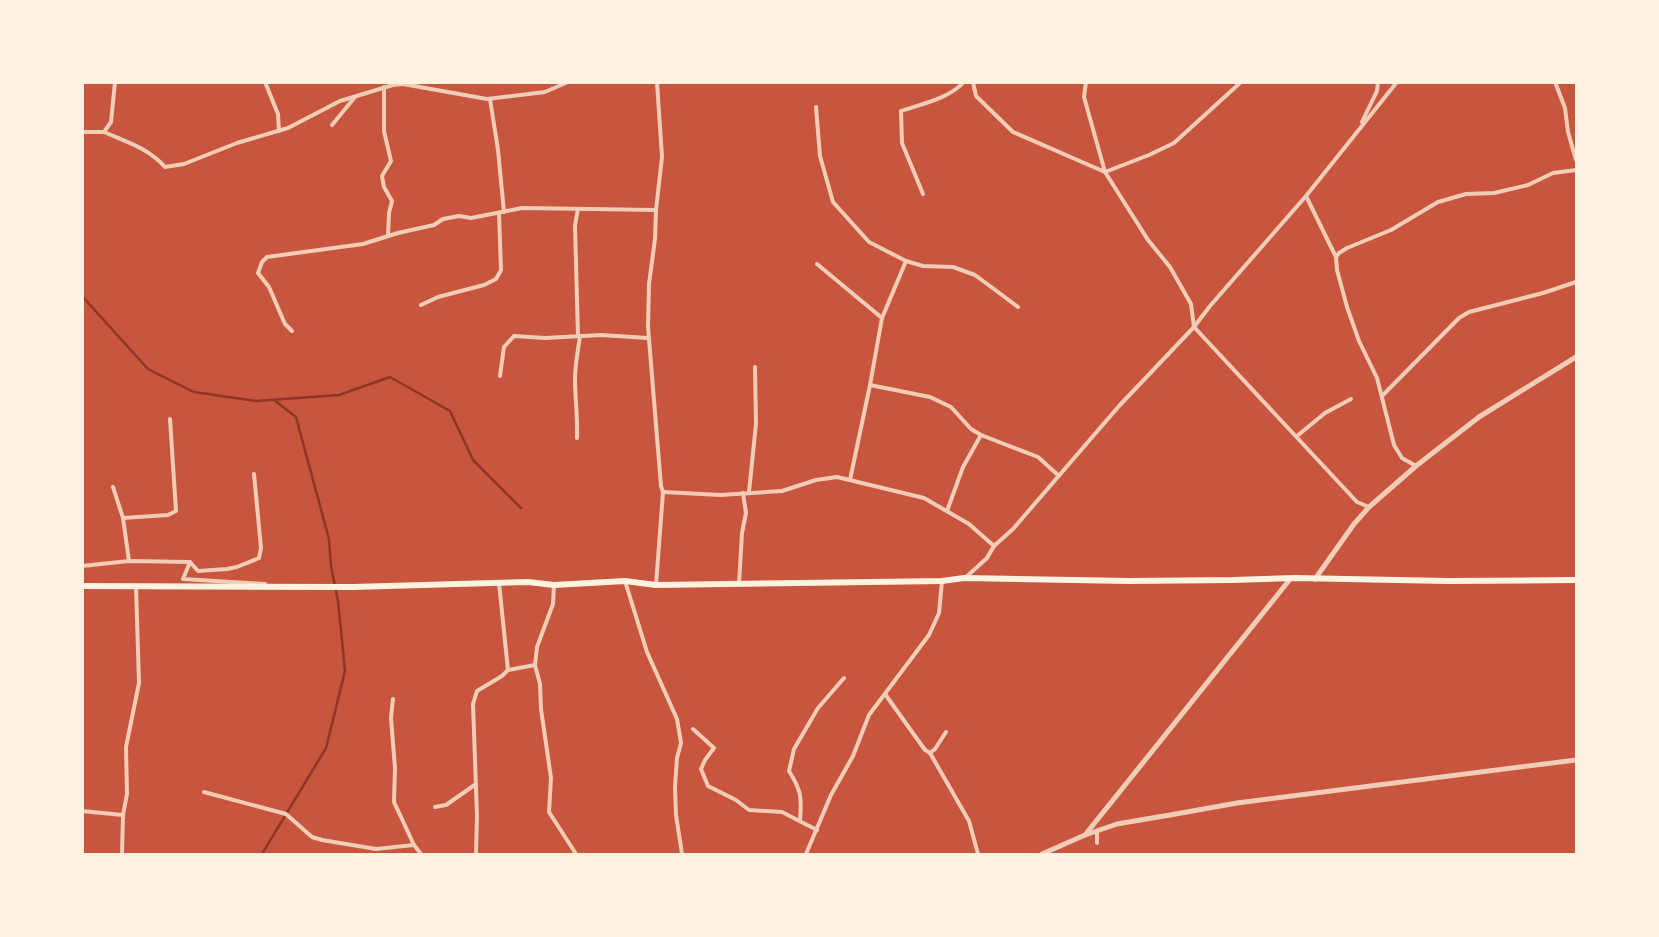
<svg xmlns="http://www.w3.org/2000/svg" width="1659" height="937" viewBox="0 0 1659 937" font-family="Arial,sans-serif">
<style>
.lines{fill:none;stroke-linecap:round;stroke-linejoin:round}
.stream{stroke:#8f3625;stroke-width:2.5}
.minor{stroke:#f1ccb7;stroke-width:4}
.tertiary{stroke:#f1ccb7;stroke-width:5}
.primary{stroke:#fff3e0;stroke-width:6}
</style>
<rect width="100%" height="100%" fill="#c8553d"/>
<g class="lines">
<g class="stream">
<path d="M82 296 148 369 194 392 256 401 339 395 390 377 450 411 473 460 521 508"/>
<path d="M262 854 326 748 345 671 338 601 331 566 329 539 296 417 274 400"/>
</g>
<g class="minor">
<path d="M115 82 111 122 104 132C127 142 148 148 165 167L184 164 237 143 288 128 340 101 393 85 403 84 487 99 545 92 568 82"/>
<path d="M265 82 278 114 279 131"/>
<path d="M973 82 976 96 1013 132 1105 172 1149 155 1174 143 1241 82"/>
<path d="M1086 82 1084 97 1105 172 1148 240 1170 267 1191 304 1194 327 1357 502 1369 507"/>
<path d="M1555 82 1565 108 1568 132 1576 160"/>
<path d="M384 87V131L391 161 382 176 384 187 392 201 389 213 388 236"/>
<path d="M490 99 498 150 504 212"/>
<path d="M816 107 820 156 833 202 869 242 906 261 923 266 953 267 975 275 1018 307"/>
<path d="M1362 122 1377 91 1378 82"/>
<path d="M332 125 355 97"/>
<path d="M82 132H104"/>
<path d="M923 194 902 143 901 111C922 104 948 99 964 82"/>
<path d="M1306 196 1336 257 1337 270 1347 307 1359 341 1377 378 1394 445 1402 458 1416 466"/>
<path d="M578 209 575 225 578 336"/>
<path d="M1336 257 1339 253 1347 248 1391 230 1438 202 1466 194 1494 193 1528 185 1553 173 1576 170"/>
<path d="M817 264 882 318"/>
<path d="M421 305 438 297 484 285 496 279 501 270 499 213"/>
<path d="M292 331 285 324 269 287 258 273 262 262 267 257 363 244 398 233 434 225 443 219 459 216 471 218 522 208 656 210"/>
<path d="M500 376 504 347 514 336 545 338 601 335 648 338"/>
<path d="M870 385 930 397 951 407 971 429 981 435 1038 457 1059 476"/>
<path d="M1382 396 1459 318 1469 312 1543 293 1576 282"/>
<path d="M1297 436 1325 413 1351 399"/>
<path d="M577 438C578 419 575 399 575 379 575 364 578 351 580 336"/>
<path d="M254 474 261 548 259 558 237 567 227 569 198 571 190 562 183 579 265 584"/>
<path d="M850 480 870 385 882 318 906 261"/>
<path d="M113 487 123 518 129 561"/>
<path d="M663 492 721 495 782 491 816 480 837 477 924 498 969 524 994 546"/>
<path d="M749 492 756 424 755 367"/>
<path d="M947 511 963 467 981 435"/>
<path d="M123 518 168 515 176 511 170 419"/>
<path d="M82 566 129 561 190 562"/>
<path d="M965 578 987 558 994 546 1013 529 1119 406 1194 327 1210 306 1306 196 1397 82"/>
<path d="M625 581 647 652 677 719 681 743 677 758 675 787 676 815 682 854"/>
<path d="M739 584 742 533 746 513 743 493"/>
<path d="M554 585 553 604 537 647 535 665 540 684 541 709 551 778 549 812 576 854"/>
<path d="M656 585 663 492 661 486 648 327 649 284 655 239 656 210 662 157 657 82"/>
<path d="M508 670 535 665"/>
<path d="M885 694 925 750 930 753 969 821 978 854"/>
<path d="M393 699 391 718 395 768 394 802 414 845 421 854"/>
<path d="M693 729 714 748 705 760 701 769 708 786 736 800 749 810 782 812 817 830"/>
<path d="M930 753 935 749 946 732"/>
<path d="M204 792 286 814 312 837 322 840 376 849 414 845"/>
<path d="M435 807 446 805 476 784"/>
<path d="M82 811 123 815"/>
<path d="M800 820C802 797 801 790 789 771L794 749 818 708 844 678"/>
<path d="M1097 843V831"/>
<path d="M122 854 123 815 127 794 126 747 139 683 136 586"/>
<path d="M476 854 477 816 473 704 477 691 502 676 508 670 499 583"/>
<path d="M806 854 831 795 853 756 869 715 929 635 939 613 942 581"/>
</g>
<g class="tertiary">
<path d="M1315 579 1354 524 1369 507 1416 466 1479 417 1576 357"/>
<path d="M1085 835 1291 578"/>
<path d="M1042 854 1085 835 1117 824 1170 815 1237 803 1576 760"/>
</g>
<path class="primary" d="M82 586 353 587 528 582 554 585 625 581 656 585 942 581 964 578 1129 581 1233 580 1295 578 1448 581 1576 580"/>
</g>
<rect width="1659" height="937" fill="none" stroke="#fff3e0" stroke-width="168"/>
</svg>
